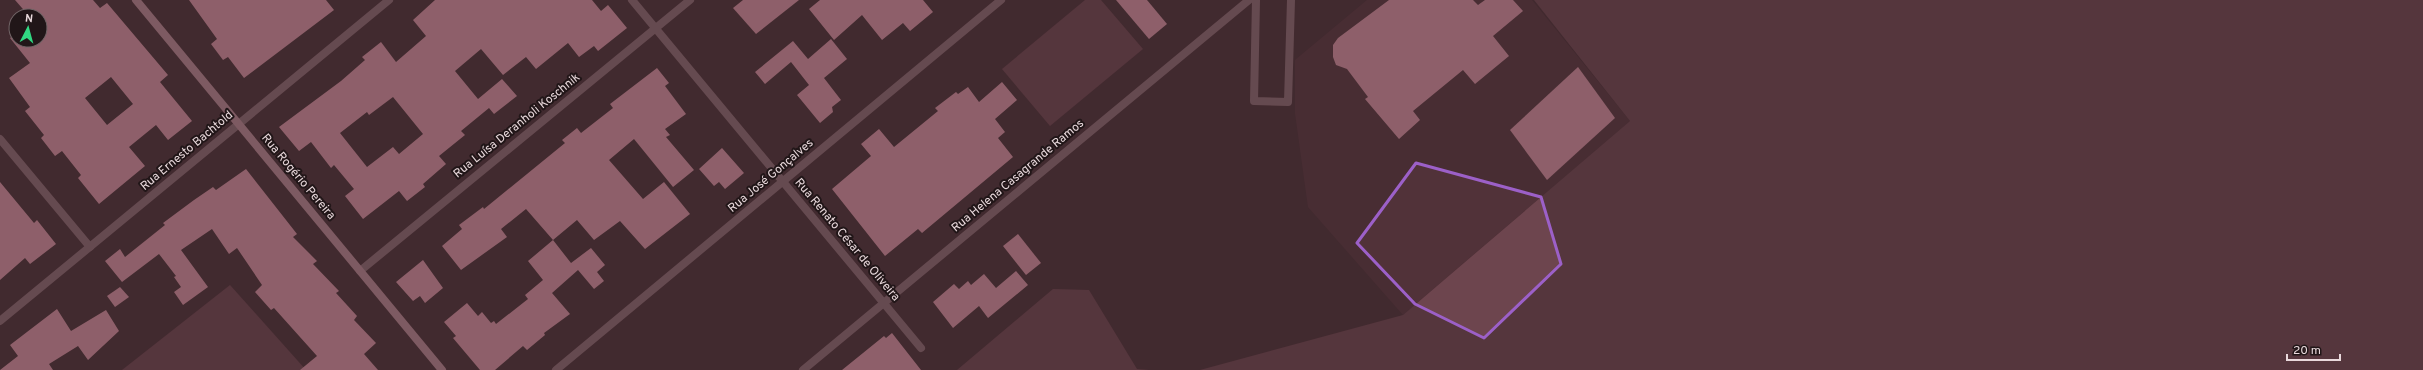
<svg xmlns="http://www.w3.org/2000/svg" width="2423" height="370" viewBox="0 0 2423 370" font-family="Overpass,sans-serif">
<style>
.built{fill:#513239}
.green{fill:#6d454e}
.building{fill:#eaa1b1;fill-rule:evenodd}
.lines{fill:none;stroke-linecap:round;stroke-linejoin:round}
.street{stroke:#917278;stroke-width:8}
.secondary{stroke:#c6959f;stroke-width:8}
.marked{fill:none;stroke:#9c60c8;stroke-width:3;stroke-linejoin:round}
.labels{text-anchor:middle;dominant-baseline:central;stroke-width:4;stroke-linejoin:round;paint-order:stroke}
.street-label{font-size:12px;fill:#e9d9dc;stroke:#211618}
</style>
<rect width="100%" height="100%" fill="#422a2f"/>
<path class="built" d="M1367 0H1532L1630 121 1403 315 1308 207 1295 113V60Z"/>
<g class="green">
<path d="M1085 0H1101L1143 49 1050 126 1002 69Z"/>
<path d="M1534 0H2423V370H1200L1403 315 1630 121Z"/>
<path d="M230 285 306 370H122Z"/>
<path d="M1053 289 1089 290 1137 369 1149 370H957Z"/>
</g>
<g class="building">
<path d="M15 0H93L100 8 107 3 168 75 160 82 192 121 168 140 156 125 129 147 145 166 99 204 78 178 81 175 62 151 55 156 41 138 44 135 25 111 30 107 9 78 30 63 10 38 16 33V40H40V16H29ZM111 77 133 104 107 125 85 98Z"/>
<path d="M189 0H326L334 10 244 78 228 57 223 60 211 44 217 39Z"/>
<path d="M435 0H592L601 11 608 5 627 28 598 51 594 46 579 57 568 43 536 69 526 57 503 75 481 49 455 71 478 99 502 79 517 96 494 114 489 108 461 131 465 135 439 156 446 164 423 184 425 187 407 201 399 191 363 219 345 196 354 189 334 165 331 168 311 142 299 151 279 127 341 81 365 60 362 57 381 42 396 62 426 36 413 20ZM393 97 423 134 399 154 393 147 367 167 340 133 367 112 369 115Z"/>
<path d="M743 0H799L756 34 733 8Z"/>
<path d="M820 0H923L933 12 910 31 903 23 882 40 862 15 834 40 809 9Z"/>
<path d="M1116 0H1147L1167 24 1149 39Z"/>
<path d="M1389 0H1473L1478 5 1485 0H1513L1523 11 1493 36 1509 56 1475 84 1463 70 1413 111 1420 120 1399 139 1365 99 1368 97 1347 69 1336 65 1333 57V45L1338 38Z"/>
<path d="M831 39 847 59 824 78 841 100 832 107 833 112 820 123 797 95 809 85 791 62 765 84 755 72 793 41 808 59Z"/>
<path d="M1578 67 1615 118 1547 180 1510 130Z"/>
<path d="M657 68 669 83 665 86 686 114 665 129 670 135 666 137 694 170 673 187 634 139 609 160 643 199 664 182 690 214 645 249 620 221 594 240 577 220 553 240 526 209 501 229 507 237 461 270 442 246 462 229 459 225 483 207 484 209 565 143 562 140 577 128 581 133 613 108 610 104Z"/>
<path d="M1002 82 1017 100 995 119 1005 132 998 138 1013 157 922 233 918 229 885 256 832 189 871 156 861 144 879 129 894 147 938 111 935 108 956 92 958 94 968 87 979 102Z"/>
<path d="M722 148 744 173 725 189 719 182 714 186 699 169Z"/>
<path d="M246 169 297 234 293 237 317 261 313 264 339 291 336 293 357 316 354 320 376 343 364 354 378 370H300L317 356 274 308 271 310 255 292 262 285 237 248 229 254 212 229 181 250 208 287 183 305 174 292 181 287 174 277 176 276 159 254 122 282 105 261 120 249 125 257 165 225 163 223 194 200 213 187 216 190Z"/>
<path d="M0 182 34 223 37 220 56 244 30 264 25 258 0 280Z"/>
<path d="M1018 234 1041 263 1026 275 1003 246Z"/>
<path d="M553 240 571 263 591 248 605 265 597 272 604 281 594 289 578 270 552 293 570 314 544 333 545 335 527 350 523 346 495 370H480L453 338 456 336 444 322 467 303 478 316 482 312 491 323 494 321 496 324 528 299 525 295 543 280 528 261Z"/>
<path d="M423 260 443 288 425 303 420 296 413 301 396 282Z"/>
<path d="M1016 271 1028 285 988 318 979 306 953 328 933 302 954 284 959 289 968 281 971 285 984 274 996 288Z"/>
<path d="M120 287 129 297 115 307 107 296Z"/>
<path d="M57 309 71 331 106 310 119 331 88 360 78 346 49 364 53 370H0L18 356 10 345Z"/>
<path d="M892 333 921 370H842L884 336 886 338Z"/>
</g>
<g class="lines">
<g class="street">
<path d="M632 0 921 348"/>
<path d="M1256 0 1254 101 1288 102 1291 0"/>
<path d="M0 139 90 247"/>
<path d="M360 271 690 0"/>
<path d="M0 321 389 0"/>
<path d="M556 370 1001 0"/>
<path d="M803 370 1249 0"/>
</g>
<path class="secondary" d="M136 0 442 370"/>
</g>
<path d="M0 0H2423V370H0ZM1416 163 1541 197 1561 264 1484 338 1415 304 1357 243Z" fill="#422a2f" fill-opacity=".55" fill-rule="evenodd"/>
<path class="marked" d="M1416 163 1541 197 1561 264 1484 338 1415 304 1357 243Z"/>
<g class="labels">
<g class="street-label">
<text transform="translate(517 126) rotate(-39)">Rua Luísa Deranholi Koschnik</text>
<text transform="translate(187 151) rotate(-40)">Rua Ernesto Bachtold</text>
<text transform="translate(771 176) rotate(-40)">Rua José Gonçalves</text>
<text transform="translate(1018 176) rotate(-40)">Rua Helena Casagrande Ramos</text>
<text transform="translate(298 177) rotate(50)">Rua Rogério Pereira</text>
<text transform="translate(847 240) rotate(50)">Rua Renato César de Oliveira</text>
</g>
</g>
<g transform="translate(28 28) rotate(6)"><circle r="19" fill="#211618" stroke="#716466"/>
<path d="M0-3L7 15L0 10L-7 15Z" fill="#31d882"/>
<text y="-6" font-size="11" font-weight="bold" text-anchor="middle" fill="#e9d9dc">N</text>
</g>
<path d="M2287 354v6h53v-6" fill="none" stroke="#e9d9dc" stroke-width="2"/>
<text x="2293" y="354" font-size="12" fill="#e9d9dc" stroke="#211618" stroke-width="3" paint-order="stroke">20 m</text>
</svg>
